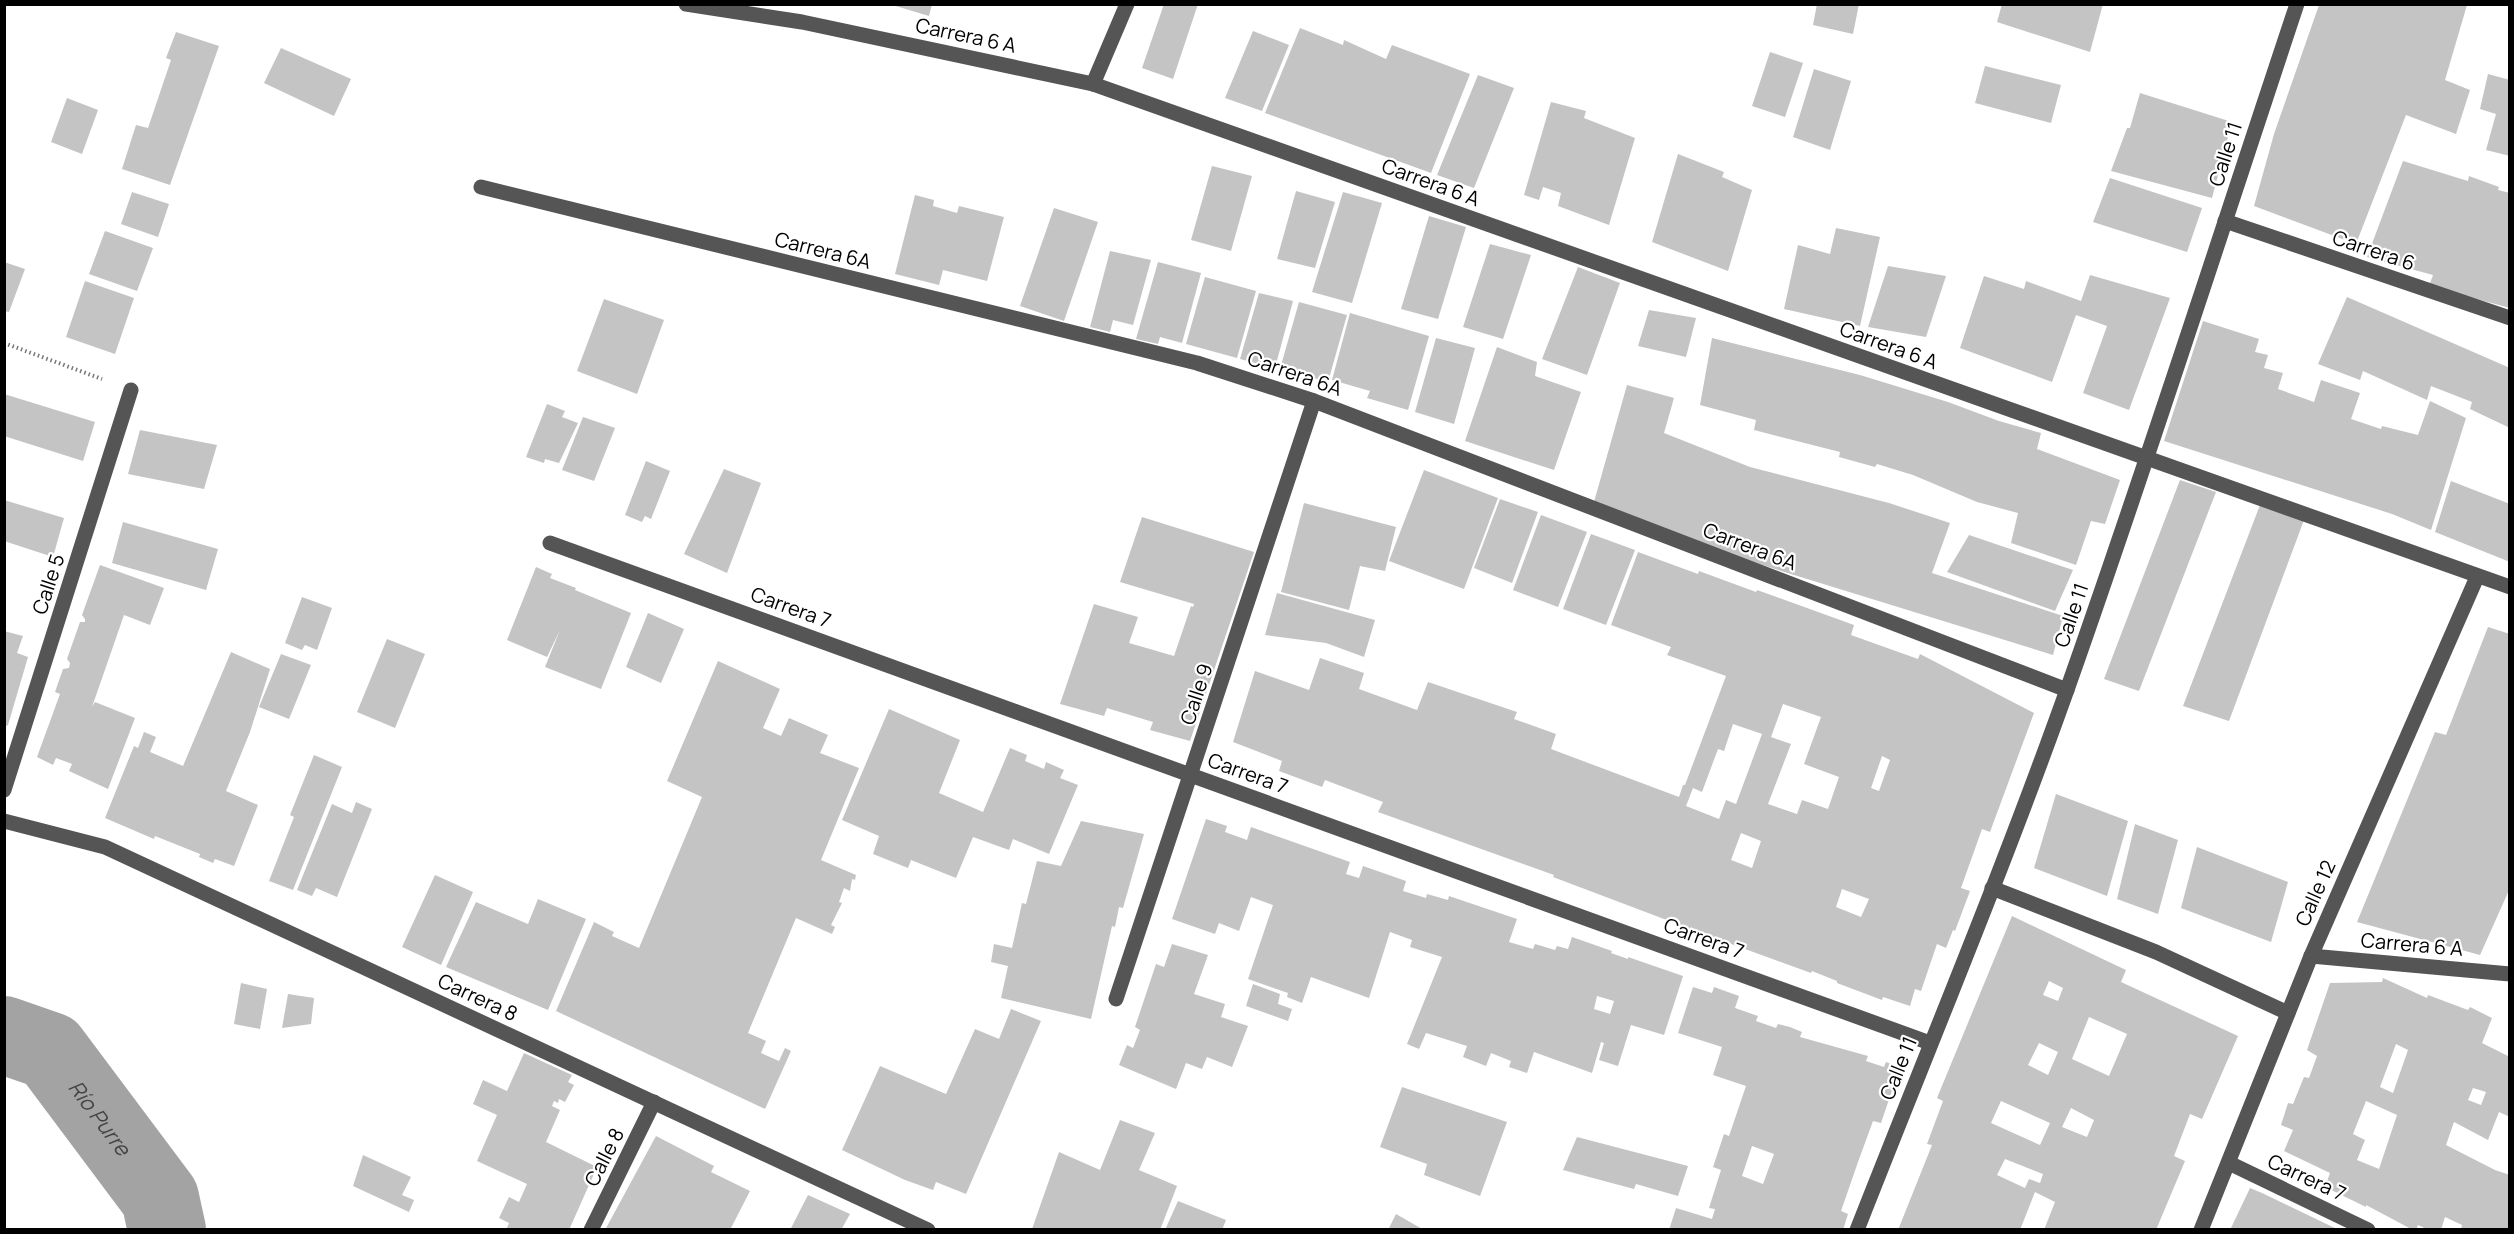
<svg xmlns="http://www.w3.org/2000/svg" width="2514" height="1234" viewBox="0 0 2514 1234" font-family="Manrope,sans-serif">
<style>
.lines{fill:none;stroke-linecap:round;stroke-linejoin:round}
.river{stroke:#a3a3a3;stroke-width:78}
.building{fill:#c4c4c4;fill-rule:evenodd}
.path{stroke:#777;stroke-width:4;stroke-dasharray:1.5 3;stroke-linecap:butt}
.minor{stroke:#555;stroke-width:15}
.labels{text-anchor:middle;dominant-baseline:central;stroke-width:4.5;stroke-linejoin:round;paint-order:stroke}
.street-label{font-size:20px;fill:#000;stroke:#fff}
.water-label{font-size:21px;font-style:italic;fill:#444;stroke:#fff}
</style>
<rect width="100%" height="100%" fill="#fff"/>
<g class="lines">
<path class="river" id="s1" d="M4 1035 50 1051 160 1198 167 1230"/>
</g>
<g class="building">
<path d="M889 4H932L929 16Z"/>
<path d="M1164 4H1198L1173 79 1142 68Z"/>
<path d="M1817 4H1859L1853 34 1813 25Z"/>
<path d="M2002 4H2103L2090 52 1997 22Z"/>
<path d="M2319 5H2467L2445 80 2470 90 2456 134 2406 115 2356 244 2254 206 2274 134Z"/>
<path d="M1300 28 1343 45 1344 40 1386 59 1392 45 1470 74 1431 173 1265 113Z"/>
<path d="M1253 31 1289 45 1262 111 1225 98Z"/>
<path d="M176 32 219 46 170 185 122 169 136 125 148 128 171 60 166 58Z"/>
<path d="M281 48 351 79 334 116 264 83Z"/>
<path d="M1770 52 1803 63 1785 117 1752 106Z"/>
<path d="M1985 66 2061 85 2051 123 1975 103Z"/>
<path d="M1814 69 1851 81 1830 150 1793 137Z"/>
<path d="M2488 74 2510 80V156L2486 150 2496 114 2480 109Z"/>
<path d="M1478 75 1514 88 1474 188 1437 175Z"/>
<path d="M2140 93 2232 122 2212 198 2111 171 2127 128H2130Z"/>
<path d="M67 98 98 110 82 154 51 142Z"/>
<path d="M1551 102 1586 111 1584 118 1635 138 1609 225 1558 206 1561 193 1543 187 1539 200 1524 195Z"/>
<path d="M1678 154 1724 172 1722 177 1752 190 1728 271 1652 242Z"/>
<path d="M2403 161 2468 181 2469 176 2499 187 2498 190 2510 193V308L2429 286 2433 275 2367 257Z"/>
<path d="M1212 166 1252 176 1231 251 1191 240Z"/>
<path d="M2110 178 2202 208 2187 252 2093 222Z"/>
<path d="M1296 191 1335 202 1315 268 1277 259Z"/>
<path d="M132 192 169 204 158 237 121 224Z"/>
<path d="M1343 192 1382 203 1352 303 1312 292Z"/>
<path d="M915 195 934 200 933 206 957 213 959 206 1004 217 987 281 943 270 939 285 895 274Z"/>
<path d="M1054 208 1098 222 1064 321 1020 306Z"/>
<path d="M1429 216 1466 227 1438 319 1401 309Z"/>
<path d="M1836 228 1880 237 1860 326 1784 309 1798 245 1830 254Z"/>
<path d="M105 231 153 248 137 291 89 274Z"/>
<path d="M1490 244 1531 255 1503 339 1463 327Z"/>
<path d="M1110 251 1151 260 1133 325 1113 320 1110 332 1090 327Z"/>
<path d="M4 262 25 269 9 312 4 311Z"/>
<path d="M1158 262 1201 273 1182 343 1160 337 1158 344 1136 339Z"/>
<path d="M1888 266 1946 276 1926 337 1868 327Z"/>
<path d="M1578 267 1620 283 1587 375 1542 359Z"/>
<path d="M2090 275 2170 298 2129 410 2083 393 2107 326 2076 315 2052 382 1960 348 1984 276 2024 289 2026 281 2081 301Z"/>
<path d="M1205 277 1256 291 1237 358 1186 344Z"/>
<path d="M85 281 134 298 115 354 66 337Z"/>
<path d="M1259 293 1293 301 1275 368 1240 359Z"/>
<path d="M2347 297 2510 368V428L2470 409 2472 402 2431 386 2427 400 2363 371 2360 380 2318 364Z"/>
<path d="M604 299 664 320 637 394 577 371Z"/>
<path d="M1299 302 1347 315 1328 382 1280 369Z"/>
<path d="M1649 310 1696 318 1686 357 1638 346Z"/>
<path d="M1350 313 1429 336 1408 410 1367 398 1370 391 1332 380Z"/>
<path d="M2203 321 2259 339 2255 352 2268 355 2264 368 2283 373 2278 389 2314 402 2321 380 2360 393 2351 419 2381 429 2382 426 2418 435 2430 401 2466 418 2431 530 2392 514 2164 441Z"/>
<path d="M1436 338 1475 348 1454 424 1415 412Z"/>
<path d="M1712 338 1860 375 1948 402 1999 421 2041 433 2037 449 2120 480 2105 524 2091 521 2076 565 2011 543 2018 513 1977 502 1913 475 1877 464 1875 467 1839 457 1840 452 1754 430 1756 420 1700 405Z"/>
<path d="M1497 347 1537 362 1535 376 1581 392 1554 470 1465 441Z"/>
<path d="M1627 385 1674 398 1664 433 1750 467 1889 503 1950 523 1932 573 2063 616 2053 655 1746 560 1592 509Z"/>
<path d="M4 394 95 422 83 461 4 436Z"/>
<path d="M547 404 565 411 562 417 578 423 559 463 545 459 544 463 526 457Z"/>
<path d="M583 417 615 428 594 481 562 470Z"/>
<path d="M140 430 217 445 204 489 128 474Z"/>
<path d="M646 461 670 471 651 519 645 516 642 522 625 515Z"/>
<path d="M724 469 761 483 727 573 684 554Z"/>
<path d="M1424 470 1498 498 1464 589 1389 561Z"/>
<path d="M2180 480 2216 492 2139 691 2104 679Z"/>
<path d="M2451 481 2510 504V562L2435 532Z"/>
<path d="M1500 499 1538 512 1512 583 1474 568Z"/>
<path d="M4 500 64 518 53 557 4 541Z"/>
<path d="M1304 503 1396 527 1385 571 1360 566 1349 610 1281 592Z"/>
<path d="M2260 505 2304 520 2229 721 2183 706Z"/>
<path d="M1541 515 1587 532 1558 607 1513 590Z"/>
<path d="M1142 517 1254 552 1190 741 1150 730 1153 722 1107 708 1104 716 1060 704 1094 604 1138 617 1129 643 1174 656 1191 606 1193 607 1194 604 1120 582Z"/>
<path d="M123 522 218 549 206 590 112 563Z"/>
<path d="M1591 534 1635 550 1606 625 1563 609Z"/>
<path d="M1969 535 2073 570 2055 611 1947 572Z"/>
<path d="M1638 552 1698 574 1699 571 1756 592 1757 590 1854 625 1851 635 1918 659 1920 654 2034 713 1990 832 1982 829 1961 888 1970 891 1955 931 1953 930 1946 948 1937 944 1921 991 1915 989 1910 1006 1883 997 1882 1000 1837 983V981L1812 971 1811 973 1701 933 1553 877 1554 875 1378 812 1383 802 1325 780 1322 787 1279 771 1282 761 1233 742 1255 671 1309 690 1320 658 1364 673 1359 689 1417 710 1428 682 1517 712 1514 719 1556 734 1551 749 1679 797 1683 785H1685L1726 676 1667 655 1671 647 1611 625ZM1783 704 1821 717 1804 764 1839 777 1828 809 1802 800 1797 814 1768 804 1791 744 1771 737ZM1733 724 1762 734 1736 804 1726 800 1719 819 1686 806 1693 788 1702 792 1718 749 1724 751ZM1882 756 1890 760 1879 791 1871 788ZM1741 833 1761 841 1752 868 1731 860ZM1842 889 1869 899 1861 917 1836 907Z"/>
<path d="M100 565 164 588 150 625 124 615 92 707 95 702 135 718 108 789 69 771 72 764 56 758 53 765 37 757 60 694 55 692 63 669 69 668 70 663 67 659 80 622H85V619L82 615Z"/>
<path d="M536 567 552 574 550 578 576 588 575 590 631 613 601 689 545 667 560 630 547 657 507 640Z"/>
<path d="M1277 593 1375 620 1364 657 1326 643 1265 635Z"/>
<path d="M302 597 332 608 317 650 305 645 302 650 285 643Z"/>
<path d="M648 613 684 629 661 683 626 667Z"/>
<path d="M2488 627 2510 634V888L2480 955 2357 922 2435 732 2446 735Z"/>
<path d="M4 631 23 636 17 653 28 657 8 725 4 727Z"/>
<path d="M387 639 425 654 395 728 357 712Z"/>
<path d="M231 652 270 669 250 732 226 791 258 805 234 866 215 859 213 863 199 857 200 854 155 836 154 839 105 818 134 746 138 748 144 732 156 737 150 752 183 766Z"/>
<path d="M281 654 311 665 289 719 259 707Z"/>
<path d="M718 661 780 689 763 728 781 736 789 718 828 735 820 753 859 768 821 860 856 875 855 880 852 879 850 891 844 888 839 902 842 903 831 925 835 927 832 934 796 918 748 1033 766 1041 761 1053 779 1061 785 1048 791 1051 765 1109 556 1011 594 922 614 932 612 936 639 948 702 797 667 781Z"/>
<path d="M889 709 960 740 939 793 983 812 1010 748 1027 755 1025 761 1044 769 1046 762 1064 770 1060 778 1078 785 1049 854 1013 839 1009 850 973 837 956 878 911 860 908 868 873 854 879 836 842 820Z"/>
<path d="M314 755 342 767 293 890 269 881 294 817 290 815Z"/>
<path d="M2056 794 2128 821 2107 896 2034 868Z"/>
<path d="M356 802 372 809 337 897 316 888 312 896 297 890 332 804 352 813Z"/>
<path d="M1206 819 1227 826 1225 832 1247 840 1251 827 1350 862 1346 874 1359 878 1363 866 1406 881 1403 891 1426 898 1427 894 1448 900 1449 896 1517 919 1509 942 1533 949 1535 944 1555 950 1557 946 1568 949 1572 937 1612 951 1611 953 1628 959V957L1683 976 1664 1035 1631 1025 1618 1066 1599 1060 1604 1043 1601 1042 1592 1073 1534 1052 1527 1073 1509 1067 1511 1061 1491 1053 1486 1066 1463 1057 1467 1046 1426 1033 1419 1049 1407 1044 1442 957 1410 947 1412 940 1390 932 1369 998 1311 977 1302 1003 1287 997 1288 993 1248 979 1273 905 1251 897 1239 931 1219 923 1215 934 1172 919ZM1597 996 1614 1001 1610 1014 1594 1009Z"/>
<path d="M1081 821 1144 834 1123 908 1119 907 1115 927 1112 926 1091 1019 1001 998 1008 966 991 962 994 944 1012 948 1022 903 1026 904 1037 861 1061 866Z"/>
<path d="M2135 824 2178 840 2158 914 2117 899Z"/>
<path d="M2197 847 2288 882 2271 942 2181 908Z"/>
<path d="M435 875 473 892 441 965 402 947Z"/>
<path d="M538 899 586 919 548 1010 446 967 476 902 528 924Z"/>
<path d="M2012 916 2126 970 2121 982 2238 1036 2202 1119 2190 1114 2174 1156 2185 1161 2156 1230H2044L2055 1202 2035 1192 2020 1230H1898L1932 1145 1927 1144 1943 1101 1937 1098ZM2049 981 2063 988 2058 1001 2043 995ZM2089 1017 2127 1034 2109 1076 2072 1059ZM2039 1043 2058 1052 2048 1075 2028 1065ZM2001 1101 2050 1123 2040 1145 1991 1123ZM2071 1108 2094 1120 2087 1137 2062 1127ZM2005 1159 2043 1174 2040 1183 2029 1179 2025 1188 1997 1175Z"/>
<path d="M1172 944 1208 955 1194 994 1225 1004 1221 1017 1248 1026 1232 1067 1207 1057 1202 1069 1186 1063 1176 1089 1119 1065 1127 1045 1133 1048 1140 1030 1135 1027 1156 964 1164 967Z"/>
<path d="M2383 978 2427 998 2428 995 2468 1010 2470 1007 2492 1018 2482 1043 2510 1057V1117L2499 1112 2488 1140 2454 1122 2446 1145 2495 1170 2510 1175V1230H2461L2462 1225 2445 1217 2441 1230H2429L2418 1225 2416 1230H2413L2366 1205V1207L2325 1187 2330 1173 2284 1151 2293 1130 2281 1125 2288 1103 2293 1104 2304 1077 2309 1078 2317 1056 2307 1050 2330 983 2382 982ZM2396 1044 2408 1050 2393 1093 2380 1087ZM2473 1088 2486 1092 2481 1105 2468 1100ZM2366 1101 2397 1115 2379 1169 2357 1160 2365 1140 2353 1134Z"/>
<path d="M241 983 267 989 260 1029 234 1024Z"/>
<path d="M1253 984 1280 994 1278 1004 1292 1009 1288 1021 1246 1006Z"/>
<path d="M1693 987 1712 993 1714 987 1739 996 1735 1008 1758 1016 1756 1021 1776 1028 1778 1024 1790 1027 1802 1032 1800 1037 1868 1056 1866 1061 1884 1067 1886 1062 1900 1067 1881 1123 1873 1121 1858 1162 1841 1211 1848 1214 1843 1230H1669L1676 1208 1712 1219 1715 1209 1709 1208 1721 1170 1713 1167 1724 1134 1729 1136 1746 1086 1713 1075 1722 1047 1678 1033ZM1752 1146 1774 1154 1763 1184 1742 1176Z"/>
<path d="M288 994 314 998 311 1024 282 1028Z"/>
<path d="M1011 1009 1041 1021 966 1194 936 1182 933 1190 905 1180 842 1150 880 1066 946 1094 975 1029 999 1039Z"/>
<path d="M524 1053 572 1075 568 1082 574 1085 565 1102 559 1099 558 1103 554 1101 552 1106 560 1110 546 1142 597 1167 569 1230H506L509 1223 499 1218 509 1197 519 1202 527 1184 477 1161 497 1115 473 1104 483 1080 507 1091Z"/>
<path d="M1402 1087 1507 1122 1480 1196 1424 1175 1427 1164 1380 1147Z"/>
<path d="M1120 1120 1155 1133 1139 1170 1177 1186 1160 1230 1032 1229 1059 1152 1100 1170Z"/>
<path d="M656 1136 714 1166 711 1172 750 1191 730 1230H605Z"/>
<path d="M1577 1137 1688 1166 1678 1196 1636 1184 1634 1189 1563 1170Z"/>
<path d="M363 1155 411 1177 402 1195 414 1200 409 1212 353 1186Z"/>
<path d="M2250 1188 2262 1193 2339 1230H2230Z"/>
<path d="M808 1195 850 1214 841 1230H790Z"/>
<path d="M1178 1201 1226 1220 1222 1230H1165Z"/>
<path d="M1396 1214 1424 1230H1388Z"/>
</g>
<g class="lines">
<path class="path" d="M4 343 102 379"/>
<g class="minor">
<path d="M686 4 802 22 1093 84 2510 587"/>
<path d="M1093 84 1127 4"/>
<path d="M481 187 1197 363 1314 401 2067 690"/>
<path d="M2225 221 2510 318"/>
<path d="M550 543 1930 1043"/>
<path d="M4 790 131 390"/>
<path d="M4 821 105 847 928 1230"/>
<path d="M1992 888 2156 952 2288 1013"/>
<path d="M2311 956 2510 974"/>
<path d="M1116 999 1314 401"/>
<path d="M2229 1163 2368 1230"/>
<path d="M591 1230 654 1102"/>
<path d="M1857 1230C1928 1049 2003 870 2068 687 2148 461 2221 232 2297 4"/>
<path d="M2201 1230 2311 956 2477 577"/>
</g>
</g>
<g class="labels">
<g class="street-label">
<text transform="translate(966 35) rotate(12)">Carrera 6 A</text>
<text transform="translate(2225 154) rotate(-72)">Calle 11</text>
<text transform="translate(1431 182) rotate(20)">Carrera 6 A</text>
<text transform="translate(823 250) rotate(14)">Carrera 6A</text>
<text transform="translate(2374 250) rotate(19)">Carrera 6</text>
<text transform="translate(1889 345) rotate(20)">Carrera 6 A</text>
<text transform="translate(1295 373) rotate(19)">Carrera 6A</text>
<text transform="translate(1750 546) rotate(21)">Carrera 6A</text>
<text transform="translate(48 584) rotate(-72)">Calle 5</text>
<text transform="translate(791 607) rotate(20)">Carrera 7</text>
<text transform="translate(2071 615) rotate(-71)">Calle 11</text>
<text transform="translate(1196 694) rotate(-72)">Calle 9</text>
<text transform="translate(1248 773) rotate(20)">Carrera 7</text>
<text transform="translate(2315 893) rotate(-66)">Calle 12</text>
<text transform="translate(1704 938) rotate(20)">Carrera 7</text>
<text transform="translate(2412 944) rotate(5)">Carrera 6 A</text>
<text transform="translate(478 997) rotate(25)">Carrera 8</text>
<text transform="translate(1898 1068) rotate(-68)">Calle 11</text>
<text transform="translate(604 1157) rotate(-63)">Calle 8</text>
<text transform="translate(2307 1177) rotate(25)">Carrera 7</text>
</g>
<g class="water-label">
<text stroke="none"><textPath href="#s1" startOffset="132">Río Purre</textPath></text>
</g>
</g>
<rect width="2514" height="1234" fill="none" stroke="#000000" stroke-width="12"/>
</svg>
